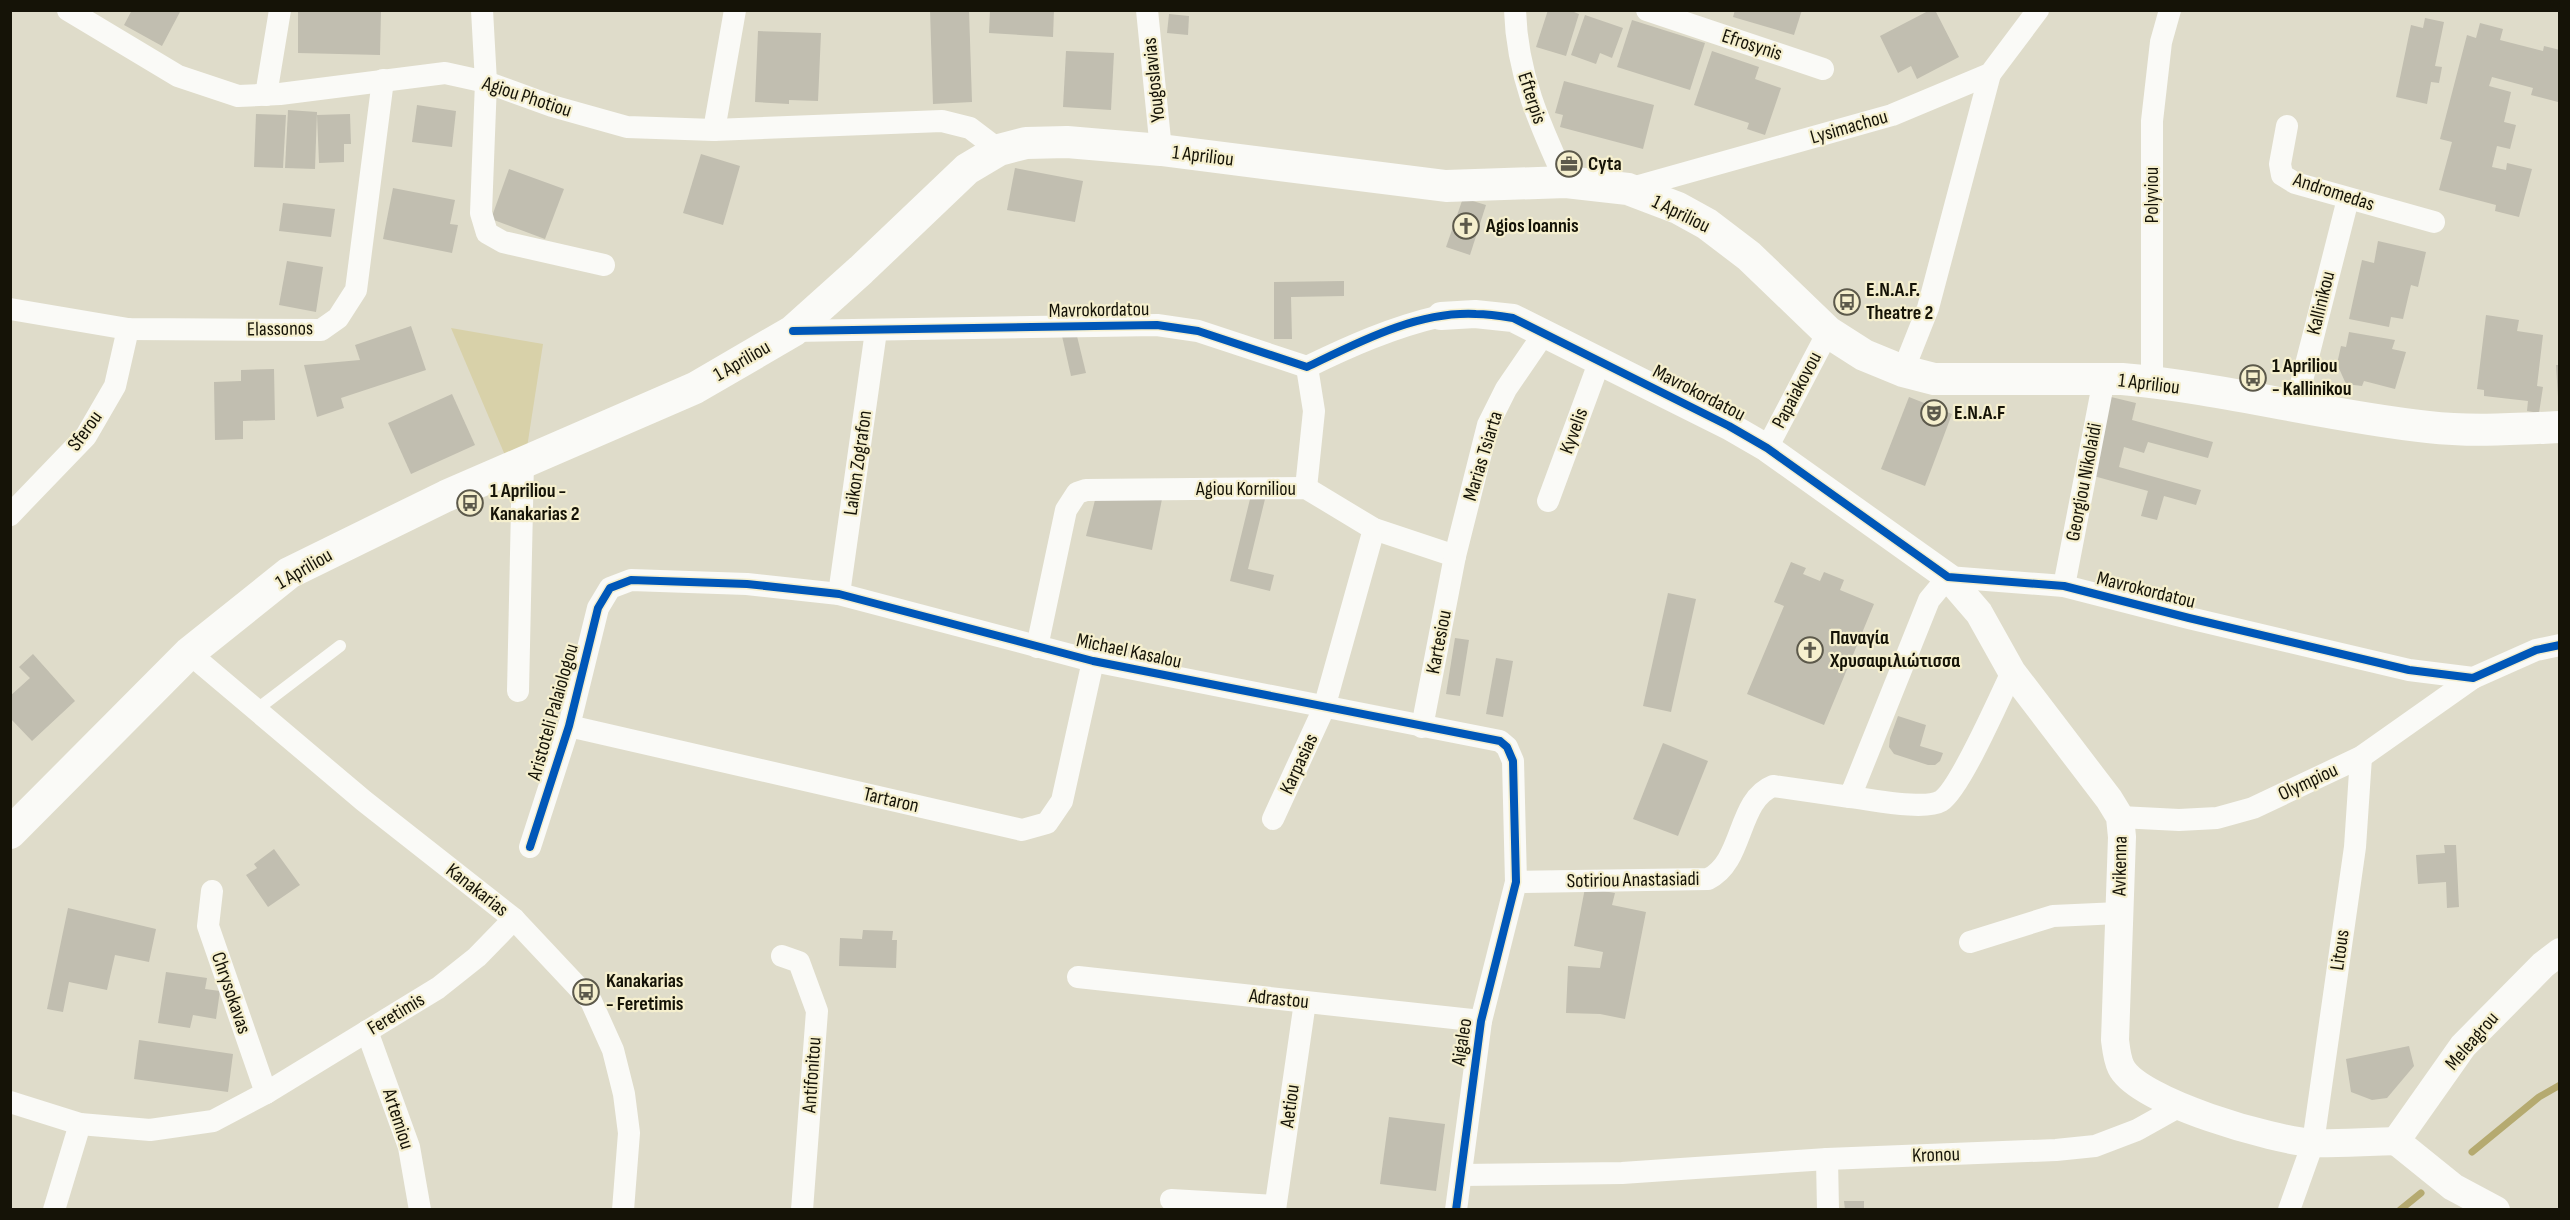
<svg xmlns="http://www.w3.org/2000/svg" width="2570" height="1220" viewBox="0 0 2570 1220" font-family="'Sofia Sans Condensed',sans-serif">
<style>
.green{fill:#d8d1a9}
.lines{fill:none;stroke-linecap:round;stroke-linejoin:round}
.stream{stroke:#b5aa70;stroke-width:7}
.building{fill:#c1beb0}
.service{stroke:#fafaf7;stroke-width:12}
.minor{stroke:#fafaf7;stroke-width:22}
.tertiary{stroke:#fafaf7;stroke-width:28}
.secondary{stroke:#fafaf7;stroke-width:32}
.cycleway-casing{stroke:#f5efce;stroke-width:11}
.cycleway{stroke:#0057b8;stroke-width:8}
.labels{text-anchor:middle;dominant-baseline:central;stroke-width:4.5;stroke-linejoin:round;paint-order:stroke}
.street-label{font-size:20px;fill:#151307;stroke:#f5efce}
.poi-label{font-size:20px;font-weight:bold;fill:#151307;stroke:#f5efce;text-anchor:start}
</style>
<rect width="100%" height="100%" fill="#dfdcca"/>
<path class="green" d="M451 328 543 344 526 454 507 460Z"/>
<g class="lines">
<g class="stream">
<path d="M2472 1152 2539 1097 2560 1085"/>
<path d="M2400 1210 2421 1193"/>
</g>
</g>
<g class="building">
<path d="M132 10H181L162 46 124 25Z"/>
<path d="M930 10H969L972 102 933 104Z"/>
<path d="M990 10H1054L1053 37 989 33Z"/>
<path d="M1548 10H1569L1579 14 1566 56 1536 47Z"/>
<path d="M1735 10H1802L1794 35 1733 17Z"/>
<path d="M1930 10H1935L1959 57 1917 79 1911 66 1898 73 1880 36Z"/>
<path d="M298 11 381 12 380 55 298 53Z"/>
<path d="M1169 14 1189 16 1188 35 1167 33Z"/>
<path d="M1585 15 1623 28 1612 58 1600 53 1596 64 1571 55Z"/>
<path d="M2425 18 2444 22 2435 66 2442 67 2439 83 2431 82 2427 104 2396 97 2411 25 2423 28Z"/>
<path d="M1632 20 1705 43 1690 90 1617 67Z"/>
<path d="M2480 23 2503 29 2500 40 2543 51 2544 46 2560 50 2558 102 2531 95 2533 88 2492 77 2489 86 2511 92 2504 122 2516 125 2510 149 2497 146 2492 167 2506 170 2507 163 2532 169 2519 217 2495 211 2496 205 2439 190 2452 142 2440 139 2467 35 2476 38Z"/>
<path d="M758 31 821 33 818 101 789 100V104L755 102Z"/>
<path d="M1066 51 1114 53 1111 110 1063 107Z"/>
<path d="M1712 51 1759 67 1755 79 1781 88 1765 135 1747 129 1749 123 1694 105Z"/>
<path d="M1564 81 1654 105 1643 149 1560 127 1563 115 1555 113Z"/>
<path d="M417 105 456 111 452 147 412 142Z"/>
<path d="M288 110 317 112 315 169 285 168Z"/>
<path d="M256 114 286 115 283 168 254 167Z"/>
<path d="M350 114 351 144H344V162L319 163 317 115Z"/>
<path d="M701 154 740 166 723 225 683 213Z"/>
<path d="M1015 168 1083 181 1075 222 1007 210Z"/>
<path d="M509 169 564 189 545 239 491 219Z"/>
<path d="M393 188 455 200 450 224 458 225 452 253 383 239Z"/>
<path d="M1463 198 1486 205 1470 255 1446 247Z"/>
<path d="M283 203 335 209 331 237 279 231Z"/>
<path d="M2378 241 2426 252 2418 287 2411 285 2403 319 2391 317 2389 327 2349 319 2362 260 2374 263Z"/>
<path d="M287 261 323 267 316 312 279 305Z"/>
<path d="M1344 281V296L1291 297 1292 339H1274V282Z"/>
<path d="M2486 315 2519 320 2517 331 2543 335 2537 386 2543 387 2539 413 2527 411 2528 401 2484 396V390L2477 389Z"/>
<path d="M411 326 426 370 341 398 344 408 317 417 304 365 360 360 355 345Z"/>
<path d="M1076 332 1086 373 1071 376 1062 336Z"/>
<path d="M2349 332 2395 340 2392 349 2406 352 2395 389 2364 381 2362 386 2346 384 2337 364 2341 346 2346 347Z"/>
<path d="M2556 365H2560V397H2558Z"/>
<path d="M274 369 275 420 243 421V439L215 440 214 382 241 381V370Z"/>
<path d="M452 394 475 445 411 474 388 423Z"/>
<path d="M1909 397 1952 414 1925 486 1881 469Z"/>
<path d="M2111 397 2136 403 2132 420 2213 442 2208 458 2148 442 2144 453 2124 447 2119 467 2201 490 2196 505 2164 496 2157 520 2141 516 2148 491 2090 475Z"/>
<path d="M1251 495 1265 499 1248 569 1274 575 1270 591 1230 581Z"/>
<path d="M1162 499 1152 550 1086 536 1095 500Z"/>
<path d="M1791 562 1806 568 1803 574 1820 581 1824 572 1844 580 1840 590 1874 604 1824 725 1747 694 1784 606 1774 602Z"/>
<path d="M1668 593 1696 599 1671 712 1643 706Z"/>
<path d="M1455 638 1469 640 1460 696 1446 694Z"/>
<path d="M33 654 75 701 32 741 10 718V696L30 678 19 667Z"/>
<path d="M1496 658 1513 661 1503 717 1486 714Z"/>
<path d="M1898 716 1926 725 1920 746 1943 753 1940 761 1935 765H1928L1894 754 1889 747 1890 738Z"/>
<path d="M1663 743 1708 761 1678 836 1633 819Z"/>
<path d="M2444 845H2456L2459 907 2447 908 2446 882 2418 884 2416 855 2445 853Z"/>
<path d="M274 849 300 885 268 907 246 875 257 868 254 864Z"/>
<path d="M1585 888 1615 893 1612 905 1646 912 1625 1019 1600 1014 1566 1013 1568 966 1600 968 1603 952 1574 946Z"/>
<path d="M68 908 156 929 149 962 115 955 107 990 69 982 63 1012 47 1009Z"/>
<path d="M863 930 893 931 892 940H897L896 968 839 966 840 938 862 939Z"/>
<path d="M166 972 207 978 205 989 220 991 216 1019 193 1015 190 1028 158 1023Z"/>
<path d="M139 1040 233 1054 228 1092 134 1079Z"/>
<path d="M2409 1046 2414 1066 2387 1098 2372 1100 2351 1092 2346 1059Z"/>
<path d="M1389 1117 1445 1124 1436 1191 1380 1184Z"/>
<path d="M1844 1201H1864V1210H1845Z"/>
</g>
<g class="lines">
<path class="service" d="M256 710 340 646"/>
<g class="minor">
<path d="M68 10 178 76 238 96 280 94 445 73 486 82 552 106 627 127 714 130 942 121 970 128 999 150"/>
<path d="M482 10 486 82 481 213 487 233 503 242 604 265"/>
<path d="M1147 10 1161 150"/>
<path d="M1515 10C1517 75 1540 125 1566 182"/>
<path d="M1647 10 1823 69"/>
<path d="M266 95 280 10"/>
<path d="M2287 126 2280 164 2282 175 2295 183 2434 222"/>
<path d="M714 130 735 10"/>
<path d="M1628 189 1892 115 1990 74 2038 10"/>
<path d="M10 309 128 329 321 330 338 318 356 290 383 80"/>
<path d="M793 331 1157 325 1198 331 1307 367C1350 346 1393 327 1441 316"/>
<path d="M1903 371 1928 308 1990 74"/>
<path d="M2152 382V121L2161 42 2170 10"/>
<path d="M2295 408 2348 199"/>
<path d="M1767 448 1828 332"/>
<path d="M1306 488 1314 411 1307 367"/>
<path d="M1548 501 1600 360"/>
<path d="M10 515 86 436 115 386 128 329"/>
<path d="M2064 586 2104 379"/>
<path d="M839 594 876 331"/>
<path d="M1037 647 1066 510 1077 493 1086 490 1306 488 1374 529 1455 556"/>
<path d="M189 653 364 801 514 919 591 1001 613 1050 624 1094 629 1133 623 1210"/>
<path d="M518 691 523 462"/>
<path d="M569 726 1022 830 1047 823 1062 801 1093 661"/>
<path d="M1422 727 1455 556 1488 425 1506 389 1545 332"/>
<path d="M1850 797C1870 799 1924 811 1941 801 1960 789 2000 697 2012 672"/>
<path d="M2120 817 2179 820 2217 818 2253 808 2361 757 2473 678"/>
<path d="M1273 819 1324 708 1374 529"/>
<path d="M530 847 569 726 598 608 610 588 631 580 747 584 839 594 1093 661 1500 741 1507 747 1513 761 1516 882 1481 1021 1456 1210"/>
<path d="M1516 882 1708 879C1744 862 1737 800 1773 786L1850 797 1929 600 1948 577 2064 586 2189 618 2409 670 2473 678 2536 650 2560 645"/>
<path d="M212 891 208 926 266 1093"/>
<path d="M1970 942 2053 916 2119 913"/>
<path d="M782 956 799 962 817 1011 802 1210"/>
<path d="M1078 977 1481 1021"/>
<path d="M367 1031 409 1147 420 1210"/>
<path d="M10 1102 80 1124 150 1130 213 1121 266 1093 438 988 477 957 514 919"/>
<path d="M1827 1159 1828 1210"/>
<path d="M1461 1175 1622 1173 1827 1159 2056 1150 2095 1146 2137 1130 2180 1106"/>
<path d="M1171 1200 1275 1206"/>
<path d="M54 1210 80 1124"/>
<path d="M1275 1210 1305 1002"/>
<path d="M2289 1210 2313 1143 2355 847 2361 757"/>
</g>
<g class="tertiary">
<path d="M1441 316 1475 314 1513 318 1729 426 1767 448 1948 577 1979 613 2012 672 2109 799 2120 817 2122 837 2115 1040C2116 1048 2117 1059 2121 1067 2138 1102 2275 1141 2314 1143 2341 1144 2369 1142 2396 1141"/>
<path d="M2396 1141 2463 1046 2543 965 2560 952"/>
<path d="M2396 1141 2453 1187 2496 1210"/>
</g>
<path class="secondary" d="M10 833 189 653 289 573 446 496 695 388 793 331 861 270 967 169 999 150 1026 143 1067 142 1161 150 1446 186 1566 182 1628 189 1678 208 1707 224 1749 256 1828 332 1864 355 1903 371 1934 379H2122C2224 388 2325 416 2428 427 2471 432 2516 429 2560 427"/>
<g class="cycleway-casing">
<g id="cycleway">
<path d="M793 331 1157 325 1198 331 1307 367C1359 342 1417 311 1476 314 1488 314 1501 316 1513 318L1729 426 1767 448 1948 577 2064 586 2189 618 2409 670 2473 678 2536 650 2560 645"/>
<path d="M530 847 569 726 598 608 610 588 631 580 747 584 839 594 1093 661 1500 741 1507 747 1513 761 1516 882 1481 1021 1456 1210"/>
</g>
</g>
<use href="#cycleway" class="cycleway"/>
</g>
<defs>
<g id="office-ring" transform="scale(1.35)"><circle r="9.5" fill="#f5efce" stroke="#5c594b" stroke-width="1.5"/><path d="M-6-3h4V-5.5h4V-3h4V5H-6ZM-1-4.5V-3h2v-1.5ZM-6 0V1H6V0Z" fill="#5c594b"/></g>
<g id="church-ring" transform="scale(1.35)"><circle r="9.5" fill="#f5efce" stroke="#5c594b" stroke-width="1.5"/><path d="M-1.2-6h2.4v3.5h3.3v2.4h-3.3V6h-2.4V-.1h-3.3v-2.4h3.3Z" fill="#5c594b"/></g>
<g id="bus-ring" transform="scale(1.35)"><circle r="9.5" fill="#f5efce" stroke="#5c594b" stroke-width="1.5"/><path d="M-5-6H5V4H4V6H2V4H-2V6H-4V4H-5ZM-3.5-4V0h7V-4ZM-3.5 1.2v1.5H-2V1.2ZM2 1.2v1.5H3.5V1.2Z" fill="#5c594b"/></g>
<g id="theatre-ring" transform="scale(1.35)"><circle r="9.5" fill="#f5efce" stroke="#5c594b" stroke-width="1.5"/><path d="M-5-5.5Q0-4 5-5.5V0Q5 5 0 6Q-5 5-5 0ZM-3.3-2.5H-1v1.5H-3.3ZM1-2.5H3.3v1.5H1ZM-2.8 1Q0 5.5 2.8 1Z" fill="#5c594b"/></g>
</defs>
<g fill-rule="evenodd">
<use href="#office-ring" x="1569" y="164"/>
<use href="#church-ring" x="1466" y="226"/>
<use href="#bus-ring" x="1847" y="302"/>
<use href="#bus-ring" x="2253" y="378"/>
<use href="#theatre-ring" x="1934" y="413"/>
<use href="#bus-ring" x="470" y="503"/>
<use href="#church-ring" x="1810" y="650"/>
<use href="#bus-ring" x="586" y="992"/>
</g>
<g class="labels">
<g class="street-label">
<text transform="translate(1752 45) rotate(18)">Efrosynis</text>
<text transform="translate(1154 80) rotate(-96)">Yougoslavias</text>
<text transform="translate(527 97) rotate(18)">Agiou Photiou</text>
<text transform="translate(1532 98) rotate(72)">Efterpis</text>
<text transform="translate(1849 127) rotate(-16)">Lysimachou</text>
<text transform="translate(1203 156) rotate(7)">1 Apriliou</text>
<text transform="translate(2334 192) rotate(18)">Andromedas</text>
<text transform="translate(2152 195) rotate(-90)">Polyviou</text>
<text transform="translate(1681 214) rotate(26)">1 Apriliou</text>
<text transform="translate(2321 303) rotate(-76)">Kallinikou</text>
<text transform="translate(1099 310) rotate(-1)">Mavrokordatou</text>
<text transform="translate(280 329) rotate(-1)">Elassonos</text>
<text transform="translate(742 361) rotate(-30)">1 Apriliou</text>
<text transform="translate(2149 384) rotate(7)">1 Apriliou</text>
<text transform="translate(1797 390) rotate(-62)">Papaiakovou</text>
<text transform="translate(1699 393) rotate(27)">Mavrokordatou</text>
<text transform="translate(85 431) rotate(-54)">Sferou</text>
<text transform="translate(1574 431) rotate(-70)">Kyvelis</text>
<text transform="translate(1483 456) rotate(-73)">Marias Tsiarta</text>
<text transform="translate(858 463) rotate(-82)">Laikon Zografon</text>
<text transform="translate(2084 482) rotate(-79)">Georgiou Nikolaidi</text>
<text x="1246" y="489">Agiou Korniliou</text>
<text transform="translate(304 569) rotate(-30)">1 Apriliou</text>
<text transform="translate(2146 590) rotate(14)">Mavrokordatou</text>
<text transform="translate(1439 642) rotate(-79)">Kartesiou</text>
<text transform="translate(1129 651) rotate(12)">Michael Kasalou</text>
<text transform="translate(553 712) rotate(-74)">Aristoteli Palaiologou</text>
<text transform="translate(1299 764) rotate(-65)">Karpasias</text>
<text transform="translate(2308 782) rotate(-25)">Olympiou</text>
<text transform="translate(891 800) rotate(13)">Tartaron</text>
<text transform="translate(2120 866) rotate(-89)">Avikenna</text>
<text transform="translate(1633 880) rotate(-1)">Sotiriou Anastasiadi</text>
<text transform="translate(477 890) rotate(38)">Kanakarias</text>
<text transform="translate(2340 950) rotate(-82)">Litous</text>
<text transform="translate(231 993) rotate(71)">Chrysokavas</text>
<text transform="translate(1279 999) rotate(6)">Adrastou</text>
<text transform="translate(396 1014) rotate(-31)">Feretimis</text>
<text transform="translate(2472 1041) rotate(-49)">Meleagrou</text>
<text transform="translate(1462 1042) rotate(-81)">Aigaleo</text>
<text transform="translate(812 1075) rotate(-86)">Antifonitou</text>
<text transform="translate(1290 1106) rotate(-82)">Aetiou</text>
<text transform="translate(398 1119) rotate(72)">Artemiou</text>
<text transform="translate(1936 1155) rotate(-2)">Kronou</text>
</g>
<g class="poi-label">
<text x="1588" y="164">Cyta</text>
<text x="1486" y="226">Agios Ioannis</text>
<text x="1866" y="290">E.N.A.F.<tspan x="1866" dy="23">Theatre 2</tspan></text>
<text x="2272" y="366">1 Apriliou<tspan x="2272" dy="23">- Kallinikou</tspan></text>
<text x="1954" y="413">E.N.A.F</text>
<text x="490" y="491">1 Apriliou -<tspan x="490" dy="23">Kanakarias 2</tspan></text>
<text x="1830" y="638">Παναγία<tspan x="1830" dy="23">Χρυσαφιλιώτισσα</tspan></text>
<text x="606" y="981">Kanakarias<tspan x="606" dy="23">- Feretimis</tspan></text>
</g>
</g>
<rect width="2570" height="1220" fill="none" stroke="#151307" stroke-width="24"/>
</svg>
